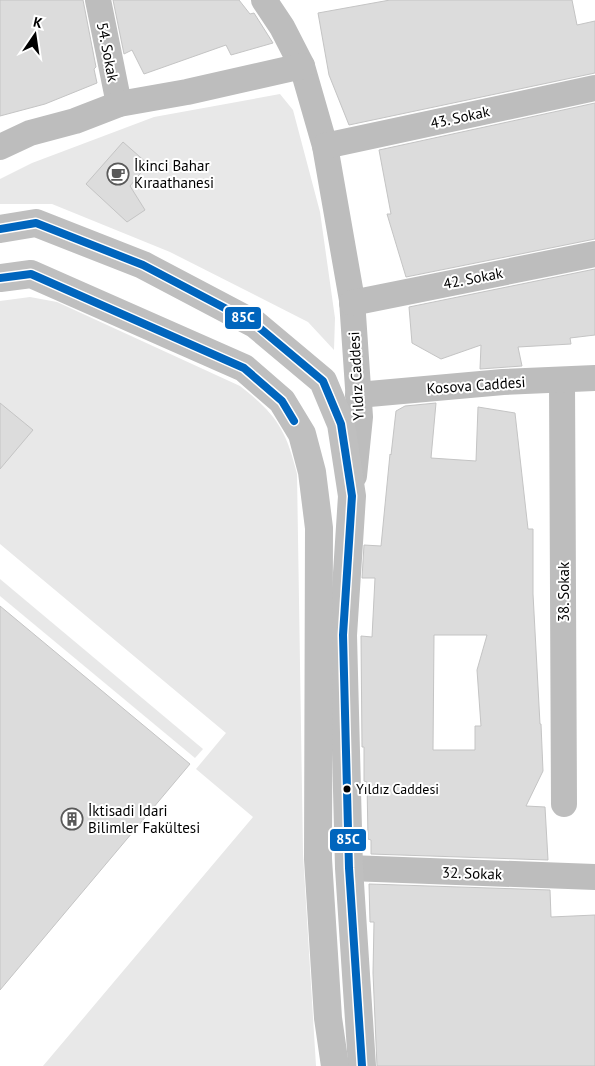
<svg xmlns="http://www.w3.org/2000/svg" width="595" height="1066" viewBox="0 0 595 1066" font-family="'PT Sans',sans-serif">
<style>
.green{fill:#e8e8e8}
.building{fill:#dcdcdc;stroke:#c4c4c4;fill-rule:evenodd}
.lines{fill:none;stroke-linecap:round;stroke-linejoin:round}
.street{stroke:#bdbdbd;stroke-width:26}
.secondary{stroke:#bfbfbf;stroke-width:28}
.bus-1-casing{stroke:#fff;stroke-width:11}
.bus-1{stroke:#0065bd;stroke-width:8}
.bus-dot{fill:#000;stroke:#fff;stroke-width:2}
.labels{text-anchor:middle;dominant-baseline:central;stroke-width:4;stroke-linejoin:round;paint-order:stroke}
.bus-label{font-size:14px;fill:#000;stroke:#fff;text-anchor:start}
.street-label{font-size:15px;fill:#000;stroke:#fff}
.poi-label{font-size:15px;fill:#000;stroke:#fff;text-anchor:start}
.line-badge{stroke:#fff;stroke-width:2}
.badge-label{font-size:14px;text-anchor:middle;font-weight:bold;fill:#fff}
</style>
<rect width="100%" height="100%" fill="#fff"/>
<g class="green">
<path d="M280 94 293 110 320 212 335 318 334 350 308 322 170 252 52 204H0V179L32 163 154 117Z"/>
<path d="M30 297 57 302 240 386C276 414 286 429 297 474L303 854 316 1066H43L253 817 196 769 226 733 0 544V301Z"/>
<path d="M0 579 203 749 195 758 0 596Z"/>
</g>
<g class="building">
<path d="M0 0H83L96 67 94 69 97 83 45 104 0 116Z"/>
<path d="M113 0H239L250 14 254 13 273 43 231 55 226 45 144 74 132 50 124 54Z"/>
<path d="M390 0H572L577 25 595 21V73L349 125 329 75 318 13Z"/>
<path d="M595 103V239L406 277 387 214H391L379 150Z"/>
<path d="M123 142 148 164 130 186 145 210 127 222 86 184Z"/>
<path d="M595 269V335L570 338 571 344 518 347 522 366 480 369 481 345 441 359 412 343 409 307Z"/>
<path d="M0 403 33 430 0 469Z"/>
<path d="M436 403 431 458 476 461 478 407 515 413 528 529H533V594L540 724H541L543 771 526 806 545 807 548 860 371 854V840L368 839 367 782 364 781V747H362L361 636 372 637 375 578H362L364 545 381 546 390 454 391 455 396 411 405 406ZM434 635H487L477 670 481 726H475V750H433Z"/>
<path d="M0 606 190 764 0 990Z"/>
<path d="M369 884 550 890 551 917 595 915V1066H377L373 973 374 922H370Z"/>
</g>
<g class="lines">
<g class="street">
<path d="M98 0 119 104"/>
<path d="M264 0 282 27 302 66 325 146 352 300 360 417 354 476"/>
<path d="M325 146 595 88"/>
<path d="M0 147 30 133 75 121 119 104 187 92 302 66"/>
<path d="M352 303 595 254"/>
<path d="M562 380 564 804"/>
<path d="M358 395 503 382 595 378"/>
<path d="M349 868 595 877"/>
</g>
<g class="secondary">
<path d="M0 229 36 223 143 265 255 324 323 381 341 424 352 496 343 635 349 868 362 1066"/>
<path d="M0 278 31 274 244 368 282 401 302 434 312 472 319 528 318 859 328 1018 335 1066"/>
</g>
<g class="bus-1-casing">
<g id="bus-1">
<path d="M0 229 36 223 143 265 255 324 323 381 341 424 352 496 343 635 349 868 362 1066"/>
<path d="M0 278 31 274 244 368 282 401 294 421"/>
</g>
</g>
<use href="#bus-1" class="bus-1"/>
</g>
<defs>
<g id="cafe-ring" transform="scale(1.125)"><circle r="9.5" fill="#fff" stroke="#595959" stroke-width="1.5"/><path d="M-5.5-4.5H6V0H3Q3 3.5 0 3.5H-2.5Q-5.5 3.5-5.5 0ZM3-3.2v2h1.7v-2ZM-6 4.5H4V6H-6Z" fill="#595959"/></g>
<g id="building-ring" transform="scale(1.125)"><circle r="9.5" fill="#fff" stroke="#595959" stroke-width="1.5"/><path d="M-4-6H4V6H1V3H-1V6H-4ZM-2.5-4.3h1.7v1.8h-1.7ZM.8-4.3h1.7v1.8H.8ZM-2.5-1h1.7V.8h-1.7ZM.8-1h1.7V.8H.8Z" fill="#595959"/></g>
</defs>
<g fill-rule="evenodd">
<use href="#cafe-ring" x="118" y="174"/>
<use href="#building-ring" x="72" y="819"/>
</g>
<circle class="bus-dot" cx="347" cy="789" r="4.5"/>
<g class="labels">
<g class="bus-label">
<text x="356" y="789">Yıldız Caddesi</text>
</g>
<g class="street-label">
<text transform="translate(108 52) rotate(79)">54. Sokak</text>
<text transform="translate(460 117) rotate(-12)">43. Sokak</text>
<text transform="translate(473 278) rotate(-11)">42. Sokak</text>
<text transform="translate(356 376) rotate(-93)">Yıldız Caddesi</text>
<text transform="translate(476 385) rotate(-4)">Kosova Caddesi</text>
<text transform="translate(563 592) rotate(-90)">38. Sokak</text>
<text transform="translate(472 873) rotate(2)">32. Sokak</text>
</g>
<g class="poi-label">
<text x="134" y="165">İkinci Bahar<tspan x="134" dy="17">Kıraathanesi</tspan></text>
<text x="88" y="810">İktisadi Idari<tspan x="88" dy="17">Bilimler Fakültesi</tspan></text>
</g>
</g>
<g class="line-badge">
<rect x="224" y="306" width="38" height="24" rx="5" fill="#0065bd"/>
<rect x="329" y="828" width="38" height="24" rx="5" fill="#0065bd"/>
</g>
<g class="badge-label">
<text x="243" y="322">85C</text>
<text x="348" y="844">85C</text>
</g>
<g transform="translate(35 35) rotate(13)" stroke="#ffffff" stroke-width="4" paint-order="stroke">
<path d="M0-4L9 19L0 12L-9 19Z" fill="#000000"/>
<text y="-8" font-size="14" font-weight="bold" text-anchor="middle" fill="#000000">K</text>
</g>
</svg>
